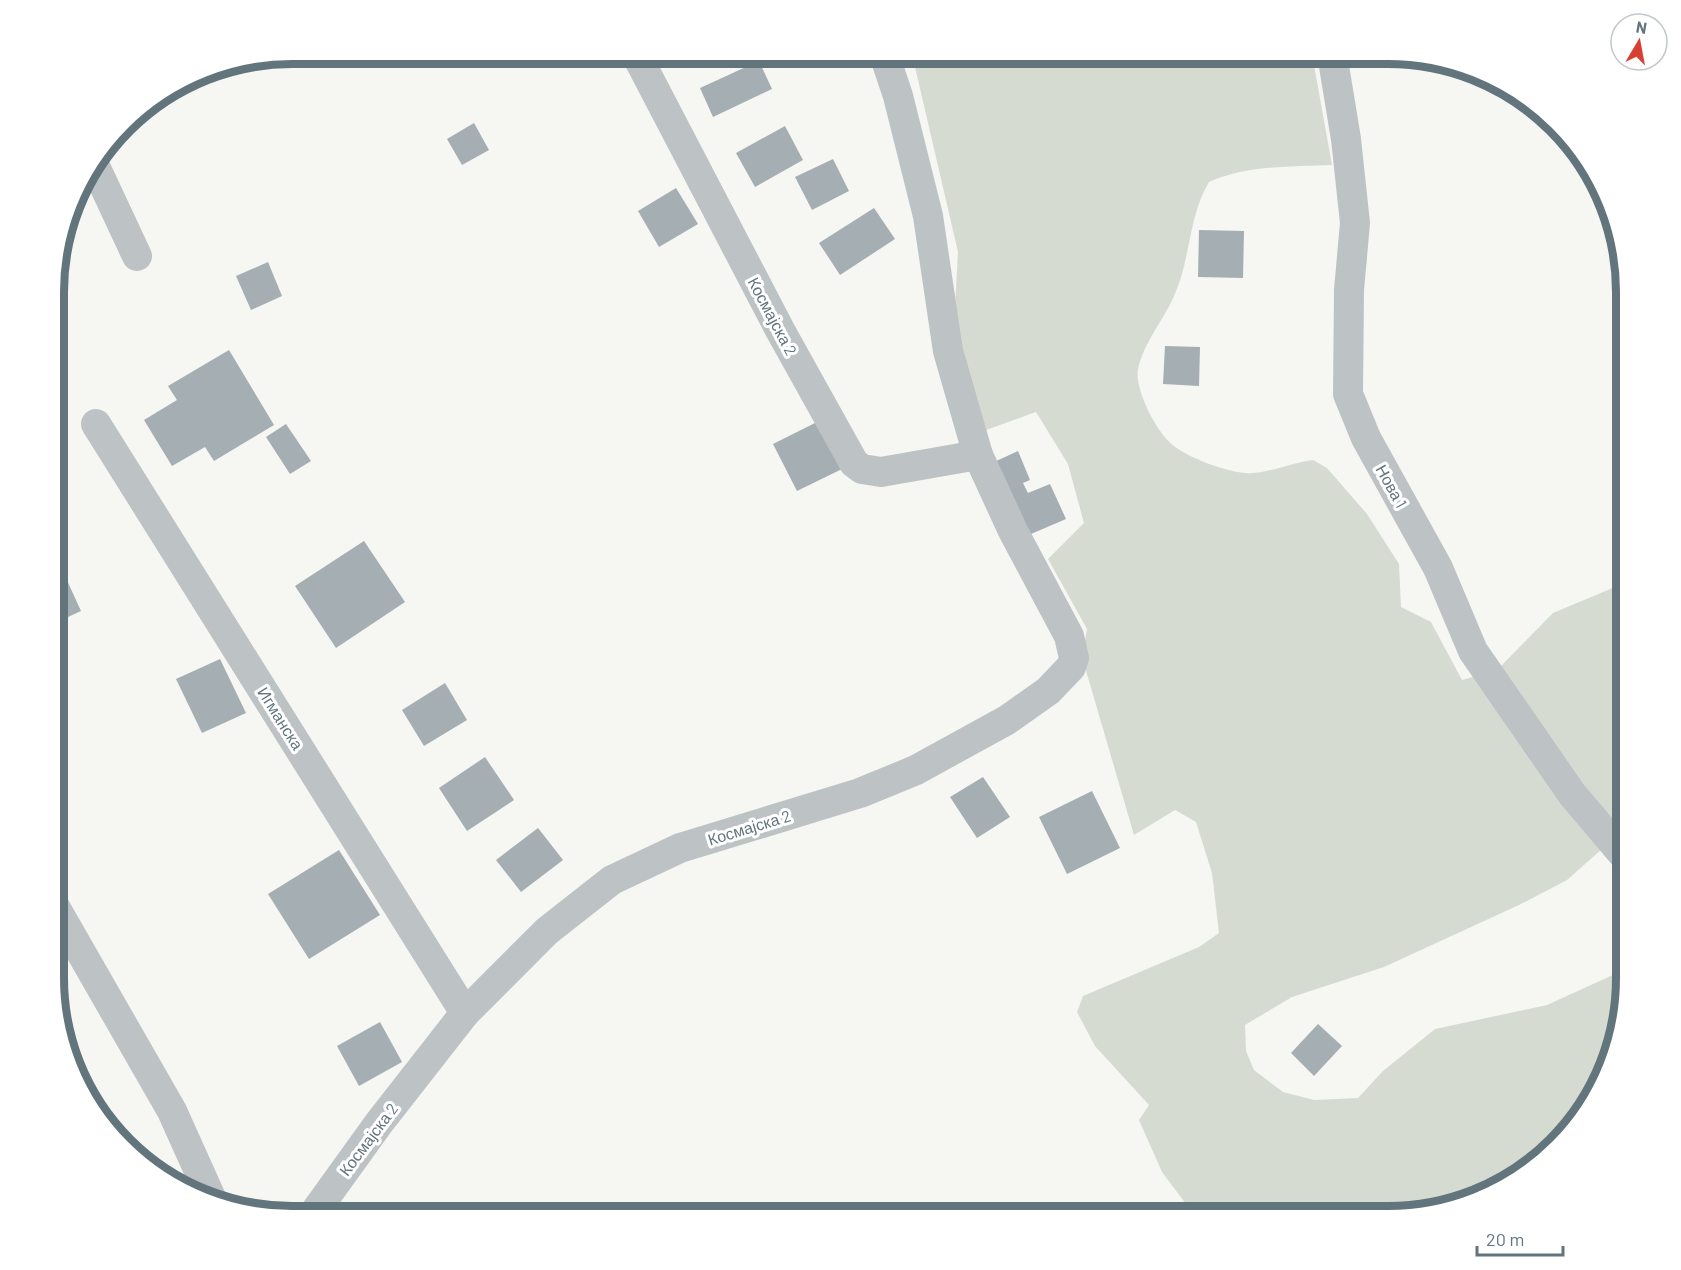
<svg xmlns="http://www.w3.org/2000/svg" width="1681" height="1270" viewBox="0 0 1681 1270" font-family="Barlow,sans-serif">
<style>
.green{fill:#d6dbd2}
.building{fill:#a5aeb2}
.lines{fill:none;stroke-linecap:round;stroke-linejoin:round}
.minor{stroke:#bdc2c4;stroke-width:30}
.labels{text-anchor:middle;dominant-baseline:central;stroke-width:6;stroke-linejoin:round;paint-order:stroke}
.street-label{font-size:16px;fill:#63757c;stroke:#fff}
.rim{fill:none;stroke:#63757c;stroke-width:8}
</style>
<rect width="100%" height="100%" fill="#f6f6f3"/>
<path class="green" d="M912 54H1312L1332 165C1290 167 1247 165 1209 182 1188 217 1191 259 1174 296 1163 321 1144 342 1138 369 1134 389 1157 434 1174 446 1189 458 1227 472 1246 473 1265 475 1293 462 1313 460L1327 468 1367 514 1399 564 1401 607 1431 622 1462 680 1497 670 1553 613 1627 582V874L1602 849 1567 880 1519 905 1384 967 1292 997 1245 1025 1246 1051 1254 1070 1283 1092 1314 1100 1358 1098 1383 1071 1435 1029 1547 1005 1626 969V993L1609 1069 1568 1134 1495 1191 1486 1190 1480 1195 1388 1216H1195L1162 1172 1139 1120 1149 1105 1095 1046 1077 1012 1083 996 1199 947 1219 933 1212 873 1196 822 1175 810 1134 835 1082 657 1087 629 1048 559 1084 523 1068 464 1036 412 986 430 954 326 958 252Z"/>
<g class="building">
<path d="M365 54H398L372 68Z"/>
<path d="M759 61 772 89 713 117 700 88Z"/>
<path d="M474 123 489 150 462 165 447 139Z"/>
<path d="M785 126 803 160 755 187 736 153Z"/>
<path d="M833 159 849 191 812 210 795 177Z"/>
<path d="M676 188 698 224 659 247 638 211Z"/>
<path d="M874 208 895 239 840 275 819 243Z"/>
<path d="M1199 230 1244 231 1243 278 1198 277Z"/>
<path d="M268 262 282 296 251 310 236 276Z"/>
<path d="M1165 346 1200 347 1199 386 1163 384Z"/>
<path d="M229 350 274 425 214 461 205 447 172 466 144 420 177 400 168 386Z"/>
<path d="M817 422 842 469 797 491 773 444Z"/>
<path d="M286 424 311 461 290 474 266 437Z"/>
<path d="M1018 451 1030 480 1023 483 1028 493 1050 484 1066 519 1024 537 992 463Z"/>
<path d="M364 541 405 602 336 648 295 586Z"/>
<path d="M65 576 81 611 55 623V581Z"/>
<path d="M220 659 246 713 202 733 176 679Z"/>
<path d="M445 683 467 720 424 746 402 710Z"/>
<path d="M485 757 514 800 467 831 439 788Z"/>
<path d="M983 777 1010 817 977 838 950 797Z"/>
<path d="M1092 791 1120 848 1067 874 1039 817Z"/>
<path d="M538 828 563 860 521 892 496 860Z"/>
<path d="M339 850 380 915 309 959 268 894Z"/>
<path d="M380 1022 402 1062 359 1086 337 1046Z"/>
<path d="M1318 1024 1342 1046 1314 1076 1291 1053Z"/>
<path d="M134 1139 149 1165 136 1157 125 1144Z"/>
</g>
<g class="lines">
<g class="minor">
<path d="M636 54 780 330 854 463 862 469 881 472 978 455"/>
<path d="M1332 54 1346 139 1355 223 1349 290 1348 394 1366 438 1438 568 1473 651 1572 794 1627 859"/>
<path d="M94 164 137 256"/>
<path d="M96 424 465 1013"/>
<path d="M55 907 172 1111 212 1200"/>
<path d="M312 1216 379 1123 465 1013 547 931 612 880 680 848 860 793 916 770 1007 720 1048 691 1071 667 1074 658 1069 636 1013 531 978 455 948 351 928 216 898 96 884 54"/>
</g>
</g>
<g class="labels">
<g class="street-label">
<text transform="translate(773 316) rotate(62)">Космајска 2</text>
<text transform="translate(1392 486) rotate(61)">Нова 1</text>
<text transform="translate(281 718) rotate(58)">Игманска</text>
<text transform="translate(749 827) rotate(-17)">Космајска 2</text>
<text transform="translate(368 1139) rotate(-53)">Космајска 2</text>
</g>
</g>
<path d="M0 0H1681V1270H0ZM292 64H1388A228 228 0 0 1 1616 292V978A228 228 0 0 1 1388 1206H292A228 228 0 0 1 64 978V292A228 228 0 0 1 292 64Z" fill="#fff" fill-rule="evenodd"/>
<path class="rim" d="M292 64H1388A228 228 0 0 1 1616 292V978A228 228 0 0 1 1388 1206H292A228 228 0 0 1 64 978V292A228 228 0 0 1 292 64Z"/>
<g transform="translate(1639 42) rotate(10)"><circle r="28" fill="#ffffff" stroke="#c1c8cb" stroke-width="1.5"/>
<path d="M0-4.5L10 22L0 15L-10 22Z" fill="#d73f32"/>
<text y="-9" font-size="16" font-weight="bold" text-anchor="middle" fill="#63757c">N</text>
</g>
<path d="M1477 1246v9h86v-9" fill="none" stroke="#63757c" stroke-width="3"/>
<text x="1486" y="1246" font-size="18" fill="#63757c" stroke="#ffffff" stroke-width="4.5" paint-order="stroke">20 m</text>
</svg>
